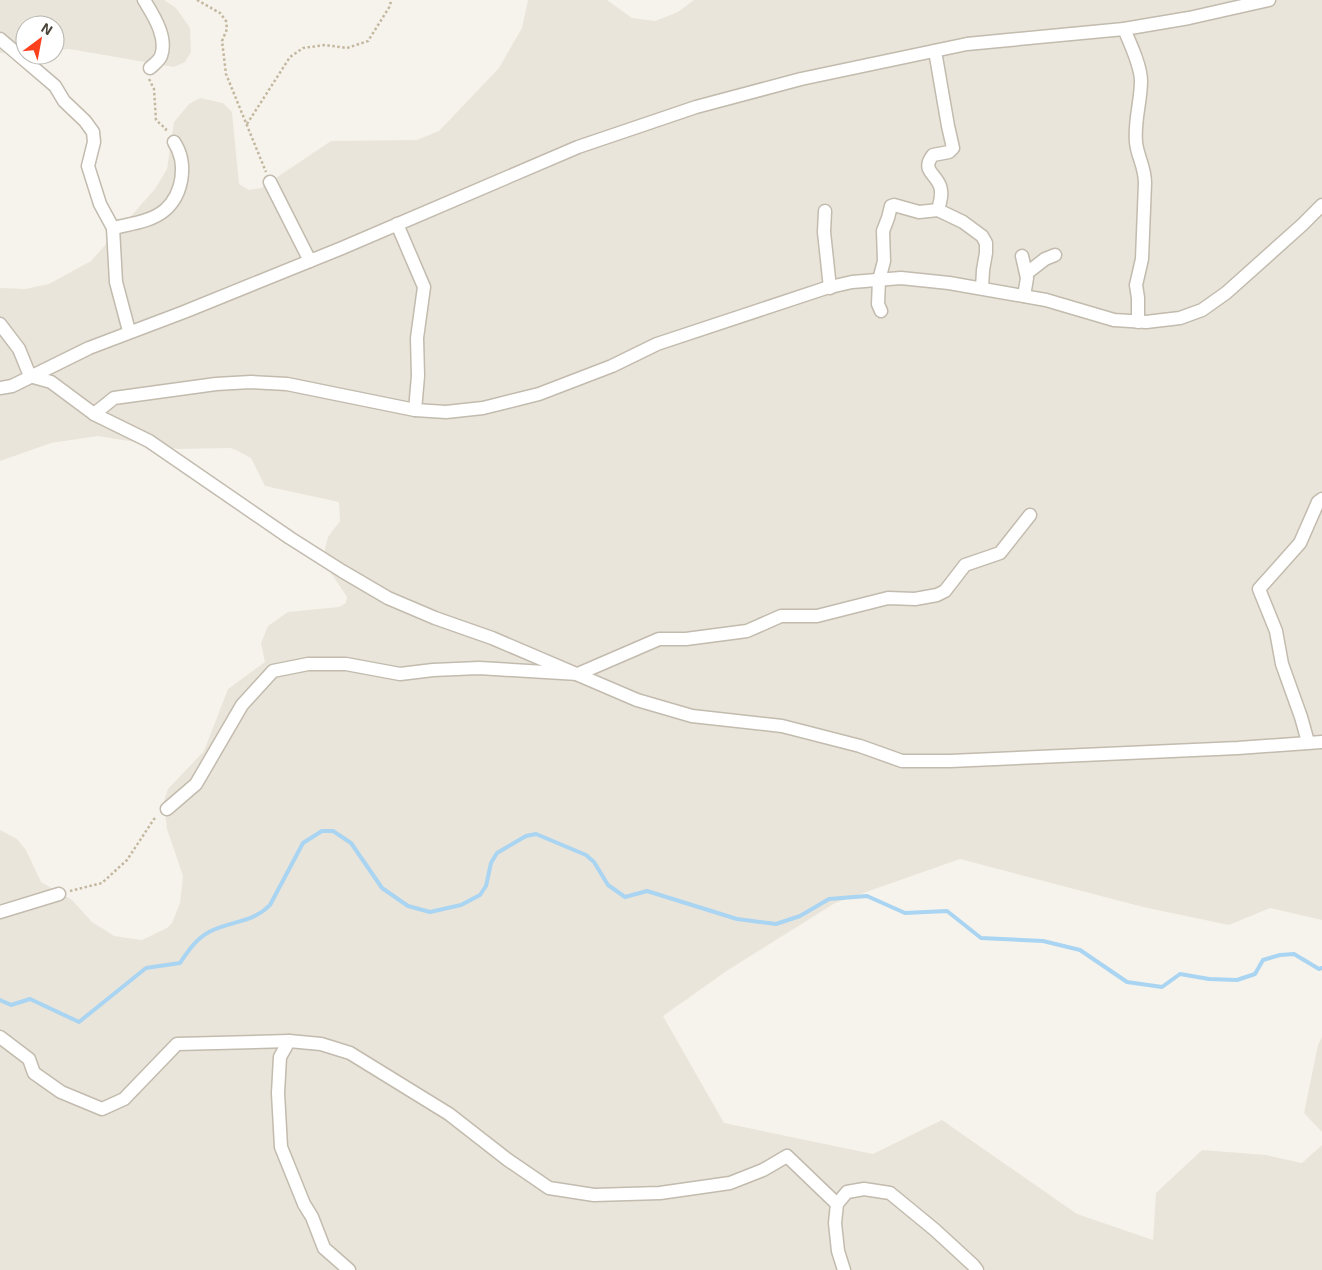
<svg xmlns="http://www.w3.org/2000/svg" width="1322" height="1270" viewBox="0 0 1322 1270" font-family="'Exo 2',sans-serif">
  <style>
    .residential { fill: #eae5da }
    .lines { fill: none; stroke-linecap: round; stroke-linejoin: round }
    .stream { stroke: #a9d4f2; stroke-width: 4 }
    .minor-casing { stroke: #c2bbae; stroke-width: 15 }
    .path { stroke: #c4b79f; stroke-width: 2.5; stroke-dasharray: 2.5 2.5; stroke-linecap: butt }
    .minor { stroke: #fff; stroke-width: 12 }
  </style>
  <rect width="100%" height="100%" fill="#f6f3ec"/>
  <g class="residential">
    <polygon points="0,0 164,0 176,8 190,28 191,52 185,62 174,67 69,49 55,50 55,25 25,25 25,52 0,53"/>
    <polygon points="528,0 607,0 632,18 655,21 678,12 694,0 1322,0 1322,920 1270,908 1229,925 1143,907 960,859 835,903 728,970 663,1016 724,1123 873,1154 942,1120 1077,1214 1153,1240 1156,1193 1202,1150 1266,1155 1302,1163 1322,1145 1322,1270 0,1270 0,830 17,839 26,850 41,882 72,900 92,922 114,936 142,940 167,928 172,923 180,903 183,876 167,829 164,801 168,789 204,751 228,689 265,662 261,643 268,626 288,612 339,607 346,603 347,597 329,570 324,553 328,537 340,521 339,502 265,486 251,458 236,450 230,448 178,449 98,436 51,443 0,461 0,288 25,289 49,284 91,261 155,189 167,169 174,122 189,104 200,98 223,103 232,112 239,184 249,190 261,188 331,141 417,140 439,131 499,68 522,28"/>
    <polygon points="1322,1037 1322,1132 1304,1113 1318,1045"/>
  </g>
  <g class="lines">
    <path class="stream" d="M0 1000 11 1005 30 999 79 1022 146 968 180 963C188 951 196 939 209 932 229 921 253 923 270 905L303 843 322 831H333L351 843 382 888 408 906 430 912 461 905 480 895 486 886 491 863 497 853 526 836 536 834 586 855 594 862 608 885 625 897 647 891 737 919 776 924 800 916 829 899 867 896 905 913 947 911 981 938 1043 941 1080 950 1127 982 1162 987 1180 974 1209 979 1237 980 1255 974 1263 960 1280 955 1294 954 1319 969 1322 968"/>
    <defs>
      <g id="minor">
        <path d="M144 0C153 15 168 37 161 56 159 61 154 64 150 68"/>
        <path d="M1124 29C1130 43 1141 66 1141 81 1141 101 1134 121 1136 142 1137 156 1145 166 1145 183L1142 259 1136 285 1138 298V322"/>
        <polyline points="0,39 55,86 64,101 85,121 93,132 94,142 88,166 100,204 113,228 116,282 129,331"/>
        <path d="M935 51 948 126 953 148 949 152 933 155C921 170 935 173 940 186 943 194 940 202 938 210L963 222 982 236 986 243V253L983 270 982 288"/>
        <polyline points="270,182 310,261"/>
        <polyline points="825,211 824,232 830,288"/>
        <polyline points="397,224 424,287 417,338 418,376 415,410"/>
        <path d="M113 228C129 224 151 222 165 210 183 194 188 163 174 142"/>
        <polyline points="1022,256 1027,278 1024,296"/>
        <polyline points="1027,273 1045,259 1055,255"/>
        <polyline points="881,311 878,304 879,280 884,261 883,231 888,218 891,206 894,205 919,212 938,210"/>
        <polyline points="0,324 19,349 30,376 51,382 94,414 149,441 290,538 342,571 388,598 435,618 492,638 637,700 692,716 782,726 860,746 902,761 950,761 1238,748 1322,742"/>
        <polyline points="0,388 12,386 89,348 184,312 342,248 578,147 696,107 801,79 967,44 1124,29 1189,18 1269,0"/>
        <polyline points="94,414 114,398 216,384 251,382 287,384 415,410 446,412 483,408 539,394 612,366 657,344 826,288 852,282 901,278 949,283 1046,300 1114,320 1146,322 1180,318 1202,310 1226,293 1302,225 1322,205"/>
        <polyline points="1308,742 1301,717 1282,664 1276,631 1259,589 1300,543 1318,502 1322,499"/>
        <polyline points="167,809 196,784 242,705 273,671 308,664 346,664 400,674 433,670 479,668 578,674 659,639 686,639 747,631 781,616 817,616 888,598 915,599 937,595 945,591 965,565 1000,553 1030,515"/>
        <polyline points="0,912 59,894"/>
        <polyline points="0,1037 29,1059 34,1073 61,1092 102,1109 124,1099 177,1044 289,1041 321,1044 350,1053 449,1114 508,1160 549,1188 594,1195 660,1193 730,1183 763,1170 787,1156 837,1204"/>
        <polyline points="289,1041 280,1057 278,1093 281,1147 304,1204 312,1217 324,1248 349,1270"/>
        <polyline points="844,1270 838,1251 835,1223 837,1204 847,1192 864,1189 890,1193 935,1230 973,1265 977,1270"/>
      </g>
    </defs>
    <use href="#minor" class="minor-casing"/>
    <g class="path">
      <polyline points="197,0 220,13 226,21 227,29 222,41 226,74 266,172"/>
      <polyline points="149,79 154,89 156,120 166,129 165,133"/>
      <polyline points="247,124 290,57 303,48 325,45 347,48 368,41 390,6 391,0"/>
      <polyline points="70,891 102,883 127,860 154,819 157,817"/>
    </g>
    <use href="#minor" class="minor"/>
  </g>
  <g transform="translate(40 40) rotate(32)"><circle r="24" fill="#ffffff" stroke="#b7b4b0"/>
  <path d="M0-4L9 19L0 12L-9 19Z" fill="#fc3f1d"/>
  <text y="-8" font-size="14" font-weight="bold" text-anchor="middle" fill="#4b4439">N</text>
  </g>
</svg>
